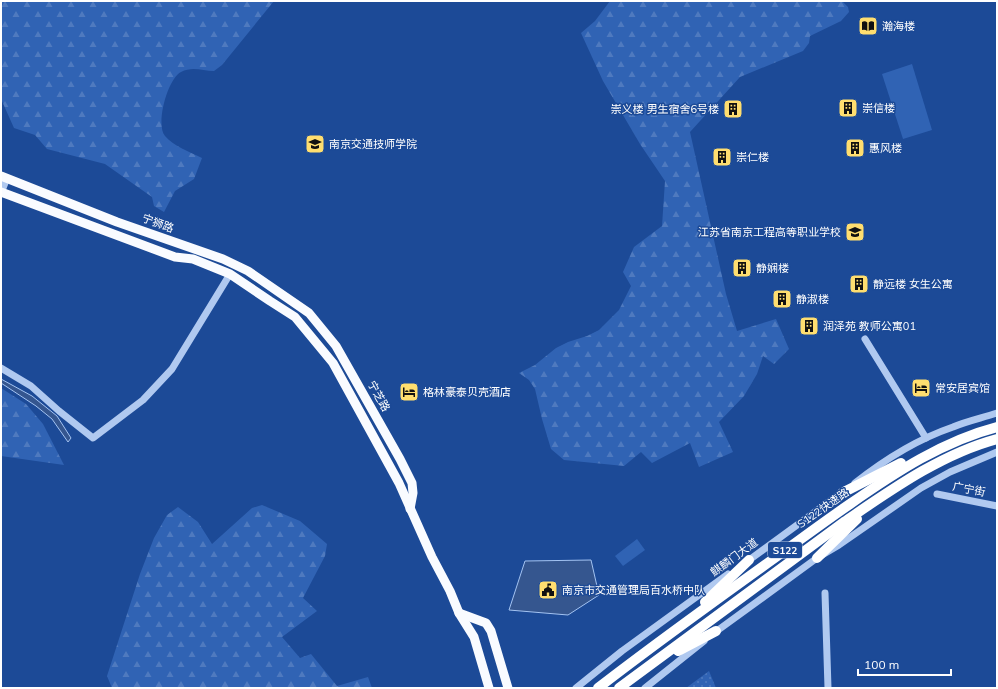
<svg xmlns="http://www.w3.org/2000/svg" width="998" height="689" viewBox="0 0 998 689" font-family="Mulish,'Noto Sans SC',sans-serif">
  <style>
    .grass { fill: url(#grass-dots) }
    .forest { fill: url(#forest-firs) }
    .garden { fill: #3063b4 }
    .water { fill: #35568f; stroke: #a3c3f2 }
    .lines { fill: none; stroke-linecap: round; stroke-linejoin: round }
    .minor { stroke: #b0c9f0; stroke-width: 7 }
    .major { stroke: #f9fbff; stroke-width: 9 }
    .highway { stroke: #fff; stroke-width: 10 }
    .labels { text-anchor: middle; stroke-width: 3; stroke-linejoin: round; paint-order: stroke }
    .shield { fill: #1c4a97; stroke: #bbc9e0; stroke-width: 1 }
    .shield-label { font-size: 10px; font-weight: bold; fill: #fff }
    .poi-label { font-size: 11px; fill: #fff; stroke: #1c4a97; text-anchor: start }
    .street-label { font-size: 11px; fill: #fff; stroke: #1c4a97 }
  </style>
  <defs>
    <pattern id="grass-dots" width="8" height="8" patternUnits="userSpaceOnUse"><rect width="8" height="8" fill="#3063b4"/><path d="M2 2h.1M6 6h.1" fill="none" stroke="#4f7abf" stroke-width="1.8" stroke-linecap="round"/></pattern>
    <pattern id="forest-firs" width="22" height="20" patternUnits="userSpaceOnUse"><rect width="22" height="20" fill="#3063b4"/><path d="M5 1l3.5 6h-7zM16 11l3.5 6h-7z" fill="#4f7abf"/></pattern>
  </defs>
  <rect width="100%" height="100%" fill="#1c4a97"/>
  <polygon class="grass" points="709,671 716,688 686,688"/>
  <g class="forest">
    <path d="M1 1H274L222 65 214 71C203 71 192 66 181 72 168 78 155 124 165 136 173 146 190 152 202 158L194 179 175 191 164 212 154 206 152 197 105 164 47 149 35 135 14 128 1 99Z"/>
    <polygon points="610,1 842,1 848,7 849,12 841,21 810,36 809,43 803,51 740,77 690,132 726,294 737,331 776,319 789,349 774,364 763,356 757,374 744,396 719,422 733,452 699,467 690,443 652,463 641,452 624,466 564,460 551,449 542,419 535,389 529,380 519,373 535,365 556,348 568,342 587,336 599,330 619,310 631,286 623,272 634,247 662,226 665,181 640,144 603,81 581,33 595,21"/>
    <polygon points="1,388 26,404 43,424 64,465 1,456"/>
    <polygon points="262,505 300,521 327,544 325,556 303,598 317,611 282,637 300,658 311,654 337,686 368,677 372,688 112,688 107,676 140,574 154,538 167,515 178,507 198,522 212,544 252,508"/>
  </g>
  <g class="garden">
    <polygon points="912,64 932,130 903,139 882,74"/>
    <polygon points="637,539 645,550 623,566 615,556"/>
  </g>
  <g class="water">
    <polygon points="1,379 32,396 57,416 71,438 68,442 52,419 36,406 1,383"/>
    <polygon points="591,560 599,595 568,615 509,610 525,561"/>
  </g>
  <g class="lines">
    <g class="minor">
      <polyline points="1,193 7,178"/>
      <polyline points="865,339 926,438"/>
      <polyline points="1,368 31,386 59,411 93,438 143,400 172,369 230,274"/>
      <path d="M855 483C884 460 918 439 953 427 967 421 982 418 997 413"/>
      <polyline points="937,494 997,506"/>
      <polyline points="745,563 845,490"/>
      <polyline points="825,593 828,688"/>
      <polyline points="714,633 817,558 839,545 921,488 950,472 997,452"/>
      <polyline points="576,688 622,651 728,574"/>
      <polyline points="645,688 704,641"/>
    </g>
    <g class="major">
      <polyline points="1,176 117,222 223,259 248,271 309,313 336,346 400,459 412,483 413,493 410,509"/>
      <polyline points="1,192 175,257 193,259 230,274 270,301 295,317 333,363 399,483 432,557 450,591 459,613 474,637 489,688"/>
      <polyline points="459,613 486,623 491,631 508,688"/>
    </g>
    <g class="highway">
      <polyline points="842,493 901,463"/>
      <polyline points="817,558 857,519"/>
      <polyline points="705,602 749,560"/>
      <polyline points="678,651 716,631"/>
      <path d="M598 688C656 643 716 600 776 557 801 539 825 521 850 504 896 472 943 441 997 427"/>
      <path d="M619 688 844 522C891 490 941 454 997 439"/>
    </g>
  </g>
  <defs>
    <symbol id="library-square" viewBox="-11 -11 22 22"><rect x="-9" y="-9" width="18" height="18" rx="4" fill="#ffde6f" stroke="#1c4a97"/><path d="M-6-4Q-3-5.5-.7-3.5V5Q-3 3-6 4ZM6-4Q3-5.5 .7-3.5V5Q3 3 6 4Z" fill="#111"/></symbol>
    <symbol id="building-square" viewBox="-11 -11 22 22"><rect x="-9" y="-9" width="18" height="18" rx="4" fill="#ffde6f" stroke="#1c4a97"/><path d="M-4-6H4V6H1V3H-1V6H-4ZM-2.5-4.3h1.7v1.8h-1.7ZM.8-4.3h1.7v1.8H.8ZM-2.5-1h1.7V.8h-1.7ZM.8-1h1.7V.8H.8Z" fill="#111"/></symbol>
    <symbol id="university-square" viewBox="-11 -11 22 22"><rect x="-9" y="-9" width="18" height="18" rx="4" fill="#ffde6f" stroke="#1c4a97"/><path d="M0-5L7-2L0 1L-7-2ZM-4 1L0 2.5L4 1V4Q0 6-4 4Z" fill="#111"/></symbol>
    <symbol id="school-square" viewBox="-11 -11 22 22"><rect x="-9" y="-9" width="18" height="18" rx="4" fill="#ffde6f" stroke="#1c4a97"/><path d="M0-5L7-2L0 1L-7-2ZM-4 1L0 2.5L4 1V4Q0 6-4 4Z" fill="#111"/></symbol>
    <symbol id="hotel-square" viewBox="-11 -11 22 22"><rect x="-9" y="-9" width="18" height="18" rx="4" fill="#ffde6f" stroke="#1c4a97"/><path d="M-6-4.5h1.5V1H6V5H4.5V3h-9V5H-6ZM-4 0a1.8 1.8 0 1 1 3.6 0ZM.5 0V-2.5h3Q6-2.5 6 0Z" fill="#111"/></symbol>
    <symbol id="civic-square" viewBox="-11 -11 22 22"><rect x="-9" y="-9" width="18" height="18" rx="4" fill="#ffde6f" stroke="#1c4a97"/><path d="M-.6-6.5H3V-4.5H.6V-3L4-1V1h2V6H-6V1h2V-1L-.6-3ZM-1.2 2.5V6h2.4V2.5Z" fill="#111"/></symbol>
  </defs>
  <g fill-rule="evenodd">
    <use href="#library-square" x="857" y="15" width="22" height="22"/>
    <use href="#building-square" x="837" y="97" width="22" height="22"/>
    <use href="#building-square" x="722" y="98" width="22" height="22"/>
    <use href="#university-square" x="304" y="133" width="22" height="22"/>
    <use href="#building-square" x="844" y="137" width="22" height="22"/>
    <use href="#building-square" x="711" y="146" width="22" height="22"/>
    <use href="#school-square" x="844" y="221" width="22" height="22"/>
    <use href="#building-square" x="731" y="257" width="22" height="22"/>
    <use href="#building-square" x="848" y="273" width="22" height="22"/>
    <use href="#building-square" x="771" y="288" width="22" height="22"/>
    <use href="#building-square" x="798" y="315" width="22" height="22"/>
    <use href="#hotel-square" x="910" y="377" width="22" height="22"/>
    <use href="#hotel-square" x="398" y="381" width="22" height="22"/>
    <use href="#civic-square" x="537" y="579" width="22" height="22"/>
  </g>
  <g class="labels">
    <rect class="shield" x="768" y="542" width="34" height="16" rx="3"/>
    <g class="shield-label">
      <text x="785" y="554">S122</text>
    </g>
    <g class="poi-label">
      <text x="882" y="30">瀚海楼</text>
      <text x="862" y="112">崇信楼</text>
      <text x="719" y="113" text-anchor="end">崇义楼 男生宿舍6号楼</text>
      <text x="329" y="148">南京交通技师学院</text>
      <text x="869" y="152">惠风楼</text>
      <text x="736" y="161">崇仁楼</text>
      <text x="841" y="236" text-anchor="end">江苏省南京工程高等职业学校</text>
      <text x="756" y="272">静娴楼</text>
      <text x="873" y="288">静远楼 女生公寓</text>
      <text x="796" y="303">静淑楼</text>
      <text x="823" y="330">润泽苑 教师公寓01</text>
      <text x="935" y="392">常安居宾馆</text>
      <text x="423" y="396">格林豪泰贝壳酒店</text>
      <text x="562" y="594">南京市交通管理局百水桥中队</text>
    </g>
    <g class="street-label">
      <text transform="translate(158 223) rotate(20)" y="4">宁狮路</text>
      <text transform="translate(379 396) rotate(61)" y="4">宁芝路</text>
      <text transform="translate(969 489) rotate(11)" y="4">广宁街</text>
      <text transform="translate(823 508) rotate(-35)" y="4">S122快速路</text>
      <text transform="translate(734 557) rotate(-36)" y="4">麒麟门大道</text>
    </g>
  </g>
  <rect width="998" height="689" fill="none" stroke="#ffffff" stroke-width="4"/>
  <path d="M858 669v6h93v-6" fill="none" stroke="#ffffff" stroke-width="2"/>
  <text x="864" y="669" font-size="12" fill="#ffffff" stroke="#1c4a97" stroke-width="3" paint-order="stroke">100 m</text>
</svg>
